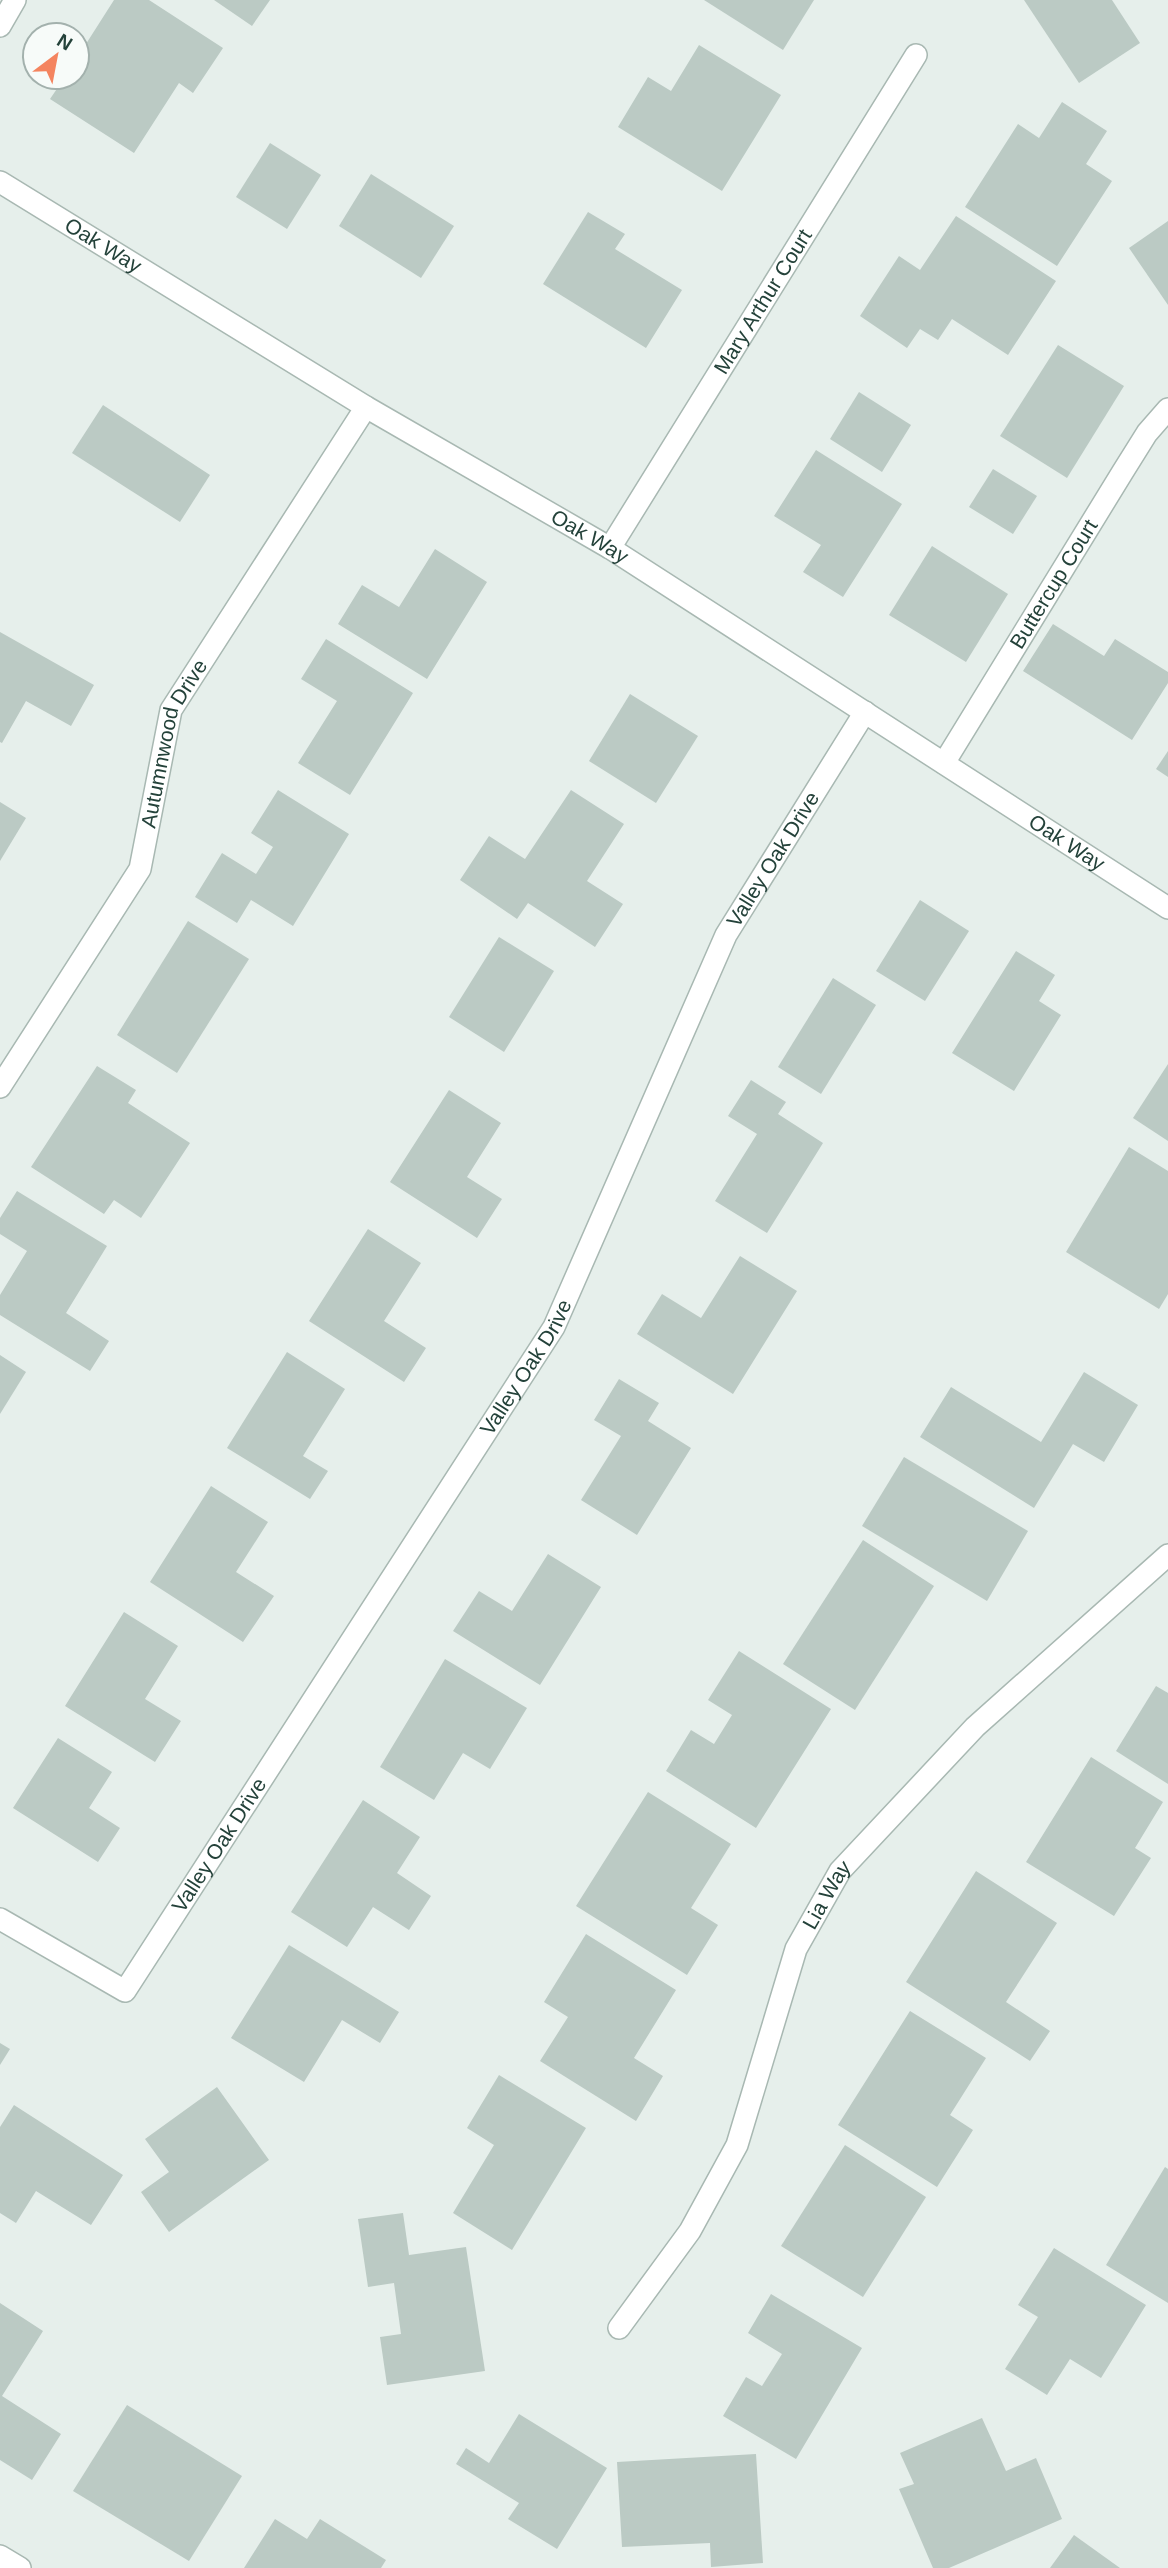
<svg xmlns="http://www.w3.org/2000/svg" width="1168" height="2568" viewBox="0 0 1168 2568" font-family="Arial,sans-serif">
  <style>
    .building { fill: #bbcac4 }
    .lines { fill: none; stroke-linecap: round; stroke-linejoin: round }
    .minor-casing { stroke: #a8b8b2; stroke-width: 24 }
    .minor { stroke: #fff; stroke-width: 21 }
    .labels { text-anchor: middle; stroke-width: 5; stroke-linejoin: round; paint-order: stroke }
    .street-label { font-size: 21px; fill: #24423a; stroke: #f7fbf9 }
  </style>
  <rect width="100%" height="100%" fill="#e6efeb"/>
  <g class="building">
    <polygon points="114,0 149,0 223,48 193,93 179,83 134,153 50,99 65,77 77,77 77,58"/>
    <polygon points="214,0 270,0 252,26"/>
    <polygon points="704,0 814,0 783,50"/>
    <polygon points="1024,0 1112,0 1140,43 1079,83"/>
    <polygon points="699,45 781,95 722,191 618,127 648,77 671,91"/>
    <polygon points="1062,102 1107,131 1086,164 1112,181 1057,266 965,207 1018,124 1039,138"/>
    <polygon points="270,143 321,175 287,229 236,197"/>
    <polygon points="371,174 454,226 421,278 339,226"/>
    <polygon points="588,212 625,234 615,249 682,290 646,348 543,284"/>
    <polygon points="956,216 1056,281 1008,355 952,319 938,340 920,329 907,348 860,316 899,256 920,270"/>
    <polygon points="1168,221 1168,305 1129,248"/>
    <polygon points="1058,345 1124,386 1067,478 1000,436"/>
    <polygon points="859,392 911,425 882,472 830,439"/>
    <polygon points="103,405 210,475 180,522 72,453"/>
    <polygon points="816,450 902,504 843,597 803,572 821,545 774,516"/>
    <polygon points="993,469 1037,496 1013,534 969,507"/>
    <polygon points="932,546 1008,594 966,662 889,615"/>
    <polygon points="435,549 487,582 427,679 338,624 362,585 399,607"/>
    <polygon points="1053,624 1104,656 1115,639 1168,672 1168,683 1132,740 1023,671"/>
    <polygon points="0,632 94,685 71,726 26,701 2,743 0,742"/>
    <polygon points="326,639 413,693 350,795 298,763 337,701 301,679"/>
    <polygon points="630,694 698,736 656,803 589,761"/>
    <polygon points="1168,751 1168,777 1156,769"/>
    <polygon points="278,790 349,834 293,926 251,900 237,923 195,897 222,853 256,874 273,847 251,833"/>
    <polygon points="571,790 624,824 587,881 623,904 595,947 528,903 517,919 460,880 489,836 525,859"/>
    <polygon points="0,802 26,818 0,861"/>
    <polygon points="920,900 969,931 925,1001 876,971"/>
    <polygon points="188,921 249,959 177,1073 117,1035"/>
    <polygon points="499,937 554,971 504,1052 449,1017"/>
    <polygon points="1016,951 1055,975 1039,1001 1061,1015 1014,1091 952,1053"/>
    <polygon points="833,978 876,1005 821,1094 778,1067"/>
    <polygon points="1168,1064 1168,1141 1133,1118"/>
    <polygon points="97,1066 136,1090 128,1103 190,1143 141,1218 114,1200 104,1214 31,1167"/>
    <polygon points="751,1080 786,1102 778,1114 823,1143 767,1233 715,1201 757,1134 728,1116"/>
    <polygon points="449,1090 501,1123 467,1177 502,1199 477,1238 390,1182"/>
    <polygon points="1129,1147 1168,1171 1168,1294 1159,1309 1066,1252"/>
    <polygon points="17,1191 107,1246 66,1313 109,1341 90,1371 0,1315 0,1295 27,1251 0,1234 0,1218"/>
    <polygon points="368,1229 421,1263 384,1321 426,1348 404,1382 309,1321"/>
    <polygon points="740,1256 797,1291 733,1394 637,1334 662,1294 701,1318"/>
    <polygon points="287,1352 345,1389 303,1456 328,1471 310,1499 227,1448"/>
    <polygon points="0,1355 26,1372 0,1414"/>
    <polygon points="1084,1372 1138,1405 1104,1462 1073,1444 1034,1508 920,1437 951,1387 1041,1442"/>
    <polygon points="619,1379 659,1403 648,1421 691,1448 637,1535 581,1500 621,1436 594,1420"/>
    <polygon points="904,1457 1028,1531 987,1601 862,1526"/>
    <polygon points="211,1486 268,1522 236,1572 274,1596 243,1642 150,1582"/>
    <polygon points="863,1540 934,1586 855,1710 783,1664"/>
    <polygon points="548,1554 601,1587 540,1685 453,1631 479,1591 512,1611"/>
    <polygon points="124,1612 178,1646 145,1699 181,1721 155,1762 65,1706"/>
    <polygon points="739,1651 831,1709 756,1828 666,1771 691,1730 714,1744 732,1715 708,1700"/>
    <polygon points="445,1659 527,1708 490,1769 463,1753 434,1800 380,1767"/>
    <polygon points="1156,1686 1168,1693 1168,1784 1116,1751"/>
    <polygon points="58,1738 112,1772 89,1808 120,1828 98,1862 13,1808"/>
    <polygon points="1091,1757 1163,1802 1135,1848 1151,1858 1114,1916 1026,1862"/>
    <polygon points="648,1792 731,1844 691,1908 718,1925 687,1975 576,1906"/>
    <polygon points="363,1800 420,1837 397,1873 431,1896 409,1930 373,1907 347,1947 291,1912"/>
    <polygon points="976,1871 1057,1923 1006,2002 1050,2031 1030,2061 906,1982"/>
    <polygon points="586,1934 676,1990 634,2058 663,2076 636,2121 540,2061 568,2017 544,2002"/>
    <polygon points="289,1945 399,2012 380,2043 342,2020 304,2082 231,2038"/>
    <polygon points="910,2011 986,2058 950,2115 973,2130 937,2187 838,2125"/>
    <polygon points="0,2043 10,2049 0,2065"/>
    <polygon points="499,2075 586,2128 512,2250 453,2213 494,2145 467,2128"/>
    <polygon points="217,2087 269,2160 169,2232 141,2192 169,2172 145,2139"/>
    <polygon points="14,2105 123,2175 91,2225 36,2191 16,2223 0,2213 0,2127"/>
    <polygon points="845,2145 926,2197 863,2297 781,2246"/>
    <polygon points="1165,2167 1168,2169 1168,2303 1106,2265"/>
    <polygon points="403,2213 409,2255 466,2247 485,2371 387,2385 380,2337 401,2334 394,2283 368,2287 358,2219"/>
    <polygon points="1054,2248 1146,2305 1101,2378 1070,2359 1047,2395 1005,2369 1038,2317 1018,2305"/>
    <polygon points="771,2294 862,2348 796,2459 723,2416 746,2377 762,2386 782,2354 748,2333"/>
    <polygon points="0,2303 43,2331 2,2396 61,2434 32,2480 0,2460"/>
    <polygon points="127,2405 242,2476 189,2561 73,2491"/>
    <polygon points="519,2414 607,2468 557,2549 508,2519 519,2503 456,2464 466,2448 489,2463"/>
    <polygon points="982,2418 1006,2471 1036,2458 1062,2519 949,2568 933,2568 899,2489 914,2484 900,2453"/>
    <polygon points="756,2454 763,2563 711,2567 710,2543 622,2547 617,2462"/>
    <polygon points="275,2519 307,2539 320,2519 386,2560 381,2568 244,2568"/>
    <polygon points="1074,2535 1120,2568 1050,2568"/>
  </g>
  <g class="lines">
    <defs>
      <g id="minor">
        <polyline points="0,26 15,0"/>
        <path id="s1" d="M0 182 366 407 610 548 1168 908"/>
        <path id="s2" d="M610 548 916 55"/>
        <path id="s3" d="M944 763 1122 473 1147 433 1168 409"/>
        <path id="s4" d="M0 1087 140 869 171 710 366 407"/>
        <path id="s5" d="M0 1919 125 1991 554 1327 726 935 865 712"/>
        <path id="s6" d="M619 2328 690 2231 737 2145 796 1949 840 1871 975 1727 1168 1555"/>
        <polyline points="0,2556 20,2568"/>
      </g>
    </defs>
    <use href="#minor" class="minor-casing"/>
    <use href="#minor" class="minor"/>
  </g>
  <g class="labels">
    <g class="street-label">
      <text dy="7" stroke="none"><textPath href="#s1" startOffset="121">Oak Way</textPath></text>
      <text dy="7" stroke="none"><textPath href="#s2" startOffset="290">Mary Arthur Court</textPath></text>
      <text dy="7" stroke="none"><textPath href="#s1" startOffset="688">Oak Way</textPath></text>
      <text dy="7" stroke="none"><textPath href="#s3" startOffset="210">Buttercup Court</textPath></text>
      <text dy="7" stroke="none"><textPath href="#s4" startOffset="390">Autumnwood Drive</textPath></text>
      <text dy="7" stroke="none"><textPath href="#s1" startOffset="1255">Oak Way</textPath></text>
      <text dy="7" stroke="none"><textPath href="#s5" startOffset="1452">Valley Oak Drive</textPath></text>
      <text dy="7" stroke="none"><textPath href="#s5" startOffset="886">Valley Oak Drive</textPath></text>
      <text dy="7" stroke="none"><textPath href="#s5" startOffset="318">Valley Oak Drive</textPath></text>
      <text dy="7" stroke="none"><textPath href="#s6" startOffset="485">Lia Way</textPath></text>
    </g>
  </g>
  <g transform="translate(56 56) rotate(32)"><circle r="33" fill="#f7fbf9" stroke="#a3b1ad" stroke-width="2"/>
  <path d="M0-5L12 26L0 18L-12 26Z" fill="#f4845f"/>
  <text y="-10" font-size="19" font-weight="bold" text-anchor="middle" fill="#24423a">N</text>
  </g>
</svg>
